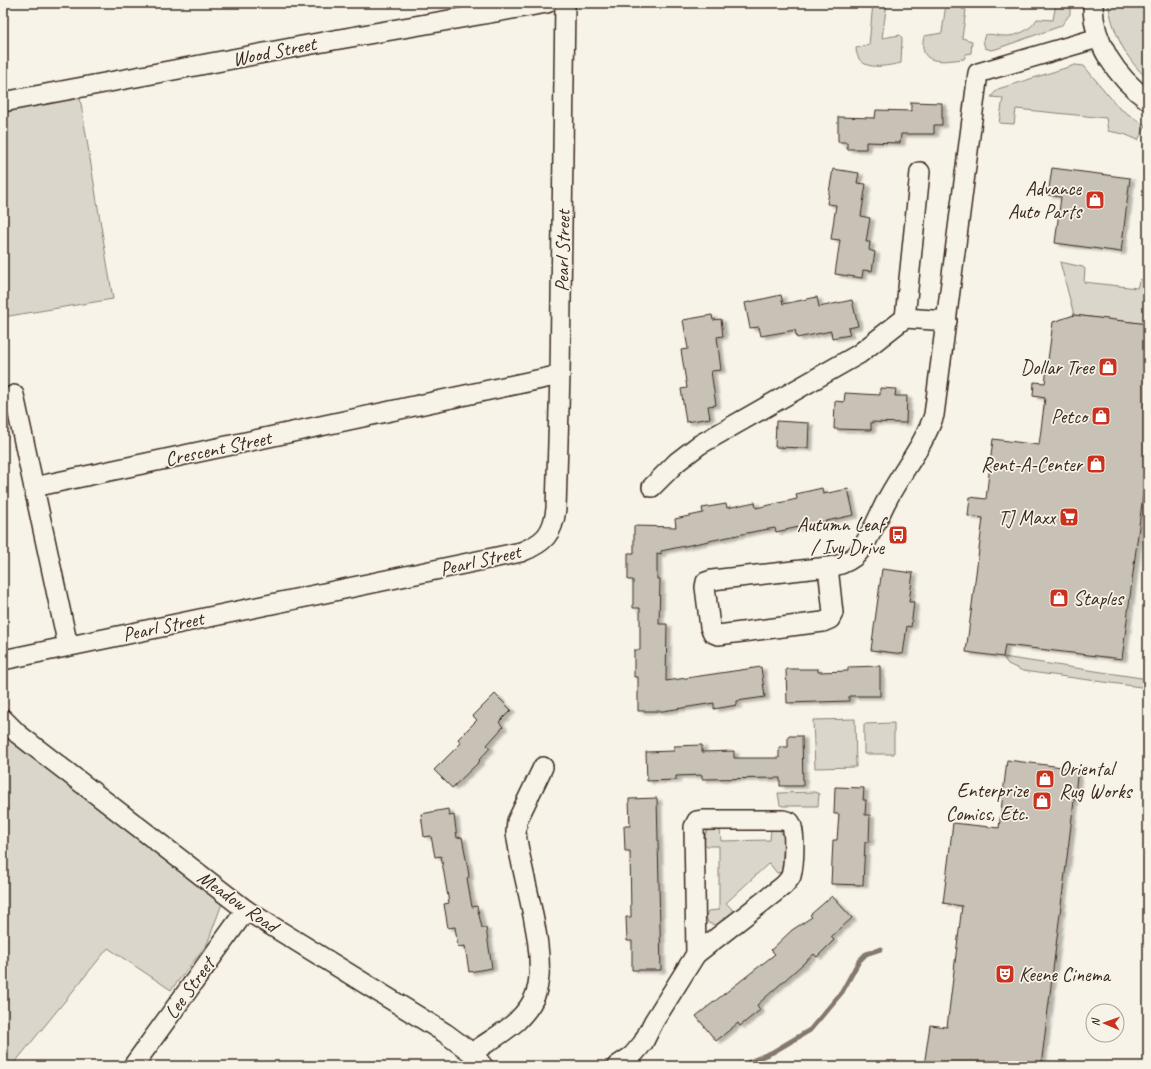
<svg xmlns="http://www.w3.org/2000/svg" width="1151" height="1069" viewBox="0 0 1151 1069" font-family="Caveat,sans-serif">
  <style>
    .green { fill: #dbd6cb; stroke: #8b8074 }
    .lines { fill: none; stroke-linecap: round; stroke-linejoin: round }
    .stream { stroke: #84786c; stroke-width: 5 }
    .building { fill: #c8c1b6; stroke: #3b2a1e; filter: url(#shadow) }
    .minor-casing { stroke: #3b2a1e; stroke-width: 22 }
    .minor { stroke: #f7f3e8; stroke-width: 19 }
    .labels { text-anchor: middle; stroke-width: 3.5; stroke-linejoin: round; paint-order: stroke }
    .street-label { font-size: 20px; fill: #3b2a1e; stroke: #f7f3e8 }
    .poi-label { font-size: 20px; fill: #3b2a1e; stroke: #f7f3e8; text-anchor: end }
  </style>
  <defs>
    <filter id="shadow"><feDropShadow dx="4.5" dy="2.5" stdDeviation="1" flood-color="#0004"/></filter>
  </defs>
  <rect width="100%" height="100%" fill="#f7f3e8"/>
  <filter id="ink" filterUnits="userSpaceOnUse"><feTurbulence type="fractalNoise" baseFrequency=".025" numOctaves="2"/><feDisplacementMap in="SourceGraphic" scale="8" xChannelSelector="R" yChannelSelector="G"/><feConvolveMatrix kernelMatrix="1 2 1 2 8 2 1 2 1" color-interpolation-filters="sRGB"/></filter>
  <g filter="url(#ink)">
    <g class="green">
      <path d="M873 3H887L882 38 900 35 902 38 901 63C883 67 857 72 856 48L869 45Z"/>
      <path d="M946 3H963L962 9 966 10 962 38 972 41 971 53 966 54 964 59C943 61 917 67 924 36L942 33Z"/>
      <path d="M1056 3H1070V14L1061 26 996 49 991 50 985 48 983 40 985 35C991 33 998 36 1004 36 1016 37 1031 30 1037 19L1053 20Z"/>
      <path d="M1108 3H1148V79C1125 59 1113 32 1108 3Z"/>
      <polygon points="1075,65 1084,66 1119,108 1146,126 1138,140 1124,134 1108,131 1106,118 1016,109 1014,124 999,123 1003,98 991,97 998,89"/>
      <polygon points="80,98 113,299 3,317 3,110"/>
      <polygon points="1060,262 1083,267 1085,269 1084,282 1137,288 1140,279 1148,284 1148,324 1074,315"/>
      <polygon points="1003,657 1148,679 1148,688 1023,671 1008,664"/>
      <polygon points="855,719 856,767 815,768 813,720"/>
      <polygon points="894,723 894,754 864,754 864,724"/>
      <polygon points="3,730 223,901 207,944 171,990 108,948 12,1066 3,1066"/>
      <polygon points="815,792 819,794 818,806 783,806 780,805 778,793"/>
      <polygon points="715,827 720,829 721,841 770,840 771,829 777,827 784,836 782,872 777,873 769,863 726,903 735,912 719,926 708,923 706,916 708,911 719,910 719,846 707,846 704,843 706,832"/>
    </g>
    <g class="lines">
      <polyline class="stream" points="740,1066 773,1052 810,1030 842,992 859,961 866,954 881,949"/>
    </g>
    <g class="building">
      <polygon points="911,102 942,103 942,125 934,125 934,134 901,134 900,143 866,142 866,149 847,149 847,142 838,142 838,117 875,118 876,110 911,111"/>
      <polygon points="1052,168 1130,178 1121,252 1055,243 1061,197 1048,195"/>
      <polygon points="833,169 859,173 857,183 866,184 861,216 870,218 866,242 870,242 869,250 875,252 872,271 863,270 862,278 835,274 840,240 831,239 836,205 827,204"/>
      <polygon points="781,295 783,304 817,297 819,307 852,300 858,326 848,328 850,335 832,338 831,331 797,338 795,330 761,336 759,327 750,328 745,303"/>
      <polygon points="712,315 713,320 721,319 723,336 717,337 721,370 711,371 716,405 708,406 710,418 686,422 681,389 687,388 681,350 688,349 683,320"/>
      <polygon points="1074,315 1148,324 1148,456 1122,659 1005,645 1003,657 966,652 983,518 968,516 970,497 986,499 993,439 1039,445 1045,398 1033,396 1034,382 1045,383 1053,322"/>
      <polygon points="880,388 896,389 895,396 907,396 906,423 871,422 871,430 834,429 835,401 844,402 845,393 880,395"/>
      <polygon points="776,421 809,423 808,448 775,447"/>
      <polygon points="822,488 823,494 848,489 854,515 776,532 775,528 757,531 661,551 661,554 657,553 657,579 660,579 659,624 667,624 666,681 761,667 765,697 737,701 737,705 714,709 714,703 663,711 638,711 638,677 634,677 634,650 640,650 640,608 633,608 633,580 628,580 628,553 634,553 634,526 676,527 675,519 703,513 702,508 726,504 727,508 755,502 756,508 797,499 796,494"/>
      <polygon points="882,569 913,573 909,602 914,602 911,627 907,626 903,654 871,650"/>
      <polygon points="880,666 880,696 849,696 849,701 787,703 786,669 818,669 818,672 848,671 848,667"/>
      <polygon points="495,694 511,710 499,722 503,727 487,745 490,748 479,760 480,761 452,788 434,770 461,743 458,739 477,720 473,716"/>
      <polygon points="788,736 802,736 803,786 780,786 780,778 702,779 702,775 676,776 676,780 647,781 646,752 674,751 674,746 702,745 702,752 734,751 734,758 779,758 779,747 788,747"/>
      <polygon points="1007,760 1078,769 1041,1066 924,1066 930,1025 947,1027 962,906 943,903 953,823 999,828"/>
      <polygon points="835,787 864,788 863,800 866,800 865,815 870,815 869,842 865,842 863,885 831,884 833,840 837,840 839,814 834,814"/>
      <polygon points="657,798 661,970 632,970 632,941 627,941 626,917 631,917 630,851 625,851 624,826 630,826 629,799"/>
      <polygon points="448,809 449,816 454,815 457,838 462,837 468,869 469,877 467,878 472,907 477,906 482,928 486,928 492,968 469,972 465,946 458,947 455,927 448,928 444,904 449,903 441,856 435,857 431,836 424,837 421,814"/>
      <polygon points="832,896 852,918 831,937 834,940 817,957 814,954 757,1005 760,1010 740,1026 738,1023 716,1041 696,1016 775,954 771,950 792,930 812,917 810,915"/>
    </g>
    <g class="lines">
      <defs>
        <g id="minor">
          <path d="M1093 3C1092 42 1117 78 1148 100"/>
          <polyline points="3,102 334,40 547,3"/>
          <polyline points="905,318 947,321"/>
          <polyline points="14,395 68,646"/>
          <polyline points="34,487 560,375"/>
          <polyline points="652,487 677,462 699,445 859,354 905,318 920,172"/>
          <path d="M828 567 833 613 830 619 823 622 718 635 713 633 710 627 705 587 706 582 712 580 828 567C838 566 846 563 854 557 868 545 879 514 888 498 903 470 924 445 934 415L978 73 1098 38"/>
          <path d="M3 660 521 552C544 543 553 534 556 509L560 375 565 3"/>
          <polyline points="3,719 18,734 246,910 445,1033 472,1053 483,1066"/>
          <path d="M704 820H783L790 822C796 831 794 865 791 876 789 880 786 883 783 886L696 954 694 827 697 821Z"/>
          <path d="M472 1053C487 1042 504 1033 517 1021 524 1014 533 1003 536 993 549 951 521 877 516 832L517 821 543 767"/>
          <polyline points="133,1066 246,910"/>
          <polyline points="617,1066 632,1056 643,1043 654,1021 696,954"/>
        </g>
      </defs>
      <use href="#minor" class="minor-casing"/>
      <use href="#minor" class="minor"/>
    </g>
  </g>
  <defs>
    <symbol id="shop-square" viewBox="-11 -11 22 22"><rect x="-9" y="-9" width="18" height="18" rx="4" fill="#c8321e" stroke="#f7f3e8"/><path d="M-5-2.5h2.3a2.7 3.5 0 0 1 5.4 0H5L5.5 6h-11ZM-1.5-2.5h3a1.5 2.3 0 0 0-3 0Z" fill="#fff"/></symbol>
    <symbol id="supermarket-square" viewBox="-11 -11 22 22"><rect x="-9" y="-9" width="18" height="18" rx="4" fill="#c8321e" stroke="#f7f3e8"/><path d="M-6-5.5h2.5l.6 2H6L4.5 2H-2.5L-4.4-4H-6ZM-1.5 3.2a1.3 1.3 0 1 0 .1 0ZM3 3.2a1.3 1.3 0 1 0 .1 0Z" fill="#fff"/></symbol>
    <symbol id="bus-square" viewBox="-11 -11 22 22"><rect x="-9" y="-9" width="18" height="18" rx="4" fill="#c8321e" stroke="#f7f3e8"/><path d="M-5-6H5V4H4V6H2V4H-2V6H-4V4H-5ZM-3.5-4V0h7V-4ZM-3.5 1.2v1.5H-2V1.2ZM2 1.2v1.5H3.5V1.2Z" fill="#fff"/></symbol>
    <symbol id="theatre-square" viewBox="-11 -11 22 22"><rect x="-9" y="-9" width="18" height="18" rx="4" fill="#c8321e" stroke="#f7f3e8"/><path d="M-5-5.5Q0-4 5-5.5V0Q5 5 0 6Q-5 5-5 0ZM-3.3-2.5H-1v1.5H-3.3ZM1-2.5H3.3v1.5H1ZM-2.8 1Q0 5.5 2.8 1Z" fill="#fff"/></symbol>
  </defs>
  <g fill-rule="evenodd">
    <use href="#shop-square" x="1084" y="189" width="22" height="22"/>
    <use href="#shop-square" x="1097" y="356" width="22" height="22"/>
    <use href="#shop-square" x="1090" y="405" width="22" height="22"/>
    <use href="#shop-square" x="1085" y="453" width="22" height="22"/>
    <use href="#supermarket-square" x="1058" y="506" width="22" height="22"/>
    <use href="#bus-square" x="887" y="524" width="22" height="22"/>
    <use href="#shop-square" x="1048" y="587" width="22" height="22"/>
    <use href="#shop-square" x="1034" y="768" width="22" height="22"/>
    <use href="#shop-square" x="1031" y="790" width="22" height="22"/>
    <use href="#theatre-square" x="994" y="963" width="22" height="22"/>
  </g>
  <g class="labels">
    <g class="street-label">
      <text transform="translate(274 51) rotate(-11)" y="7">Wood Street</text>
      <text transform="translate(562 251) rotate(-89)" y="7">Pearl Street</text>
      <text transform="translate(218 448) rotate(-12)" y="7">Crescent Street</text>
      <text transform="translate(480 560) rotate(-13)" y="7">Pearl Street</text>
      <text transform="translate(163 626) rotate(-12)" y="7">Pearl Street</text>
      <text transform="translate(238 901) rotate(35)" y="7">Meadow Road</text>
      <text transform="translate(189 988) rotate(-54)" y="7">Lee Street</text>
    </g>
    <g class="poi-label">
      <text x="1081" y="195">Advance<tspan x="1081" dy="23">Auto Parts</tspan></text>
      <text x="1094" y="374">Dollar Tree</text>
      <text x="1087" y="423">Petco</text>
      <text x="1082" y="471">Rent-A-Center</text>
      <text x="1055" y="524">TJ Maxx</text>
      <text x="884" y="531">Autumn Leaf<tspan x="884" dy="23">/ Ivy Drive</tspan></text>
      <text x="1073" y="605" text-anchor="start">Staples</text>
      <text x="1059" y="775" text-anchor="start">Oriental<tspan x="1059" dy="23">Rug Works</tspan></text>
      <text x="1028" y="797">Enterprize<tspan x="1028" dy="23">Comics, Etc.</tspan></text>
      <text x="1019" y="981" text-anchor="start">Keene Cinema</text>
    </g>
  </g>
  <rect width="1151" height="1069" fill="none" stroke="#f7f3e8" stroke-width="16"/>
  <rect x="8" y="8" width="1135" height="1053" fill="none" stroke="#3b2a1e" stroke-width="1.5" filter="url(#ink)"/>
  <g transform="translate(1105 1023) rotate(272)"><circle r="19" fill="#f7f3e8" stroke="#aca397"/>
  <path d="M0-3L7 15L0 10L-7 15Z" fill="#c8321e"/>
  <text y="-6" font-size="11" font-weight="bold" text-anchor="middle" fill="#3b2a1e">N</text>
  </g>
</svg>
